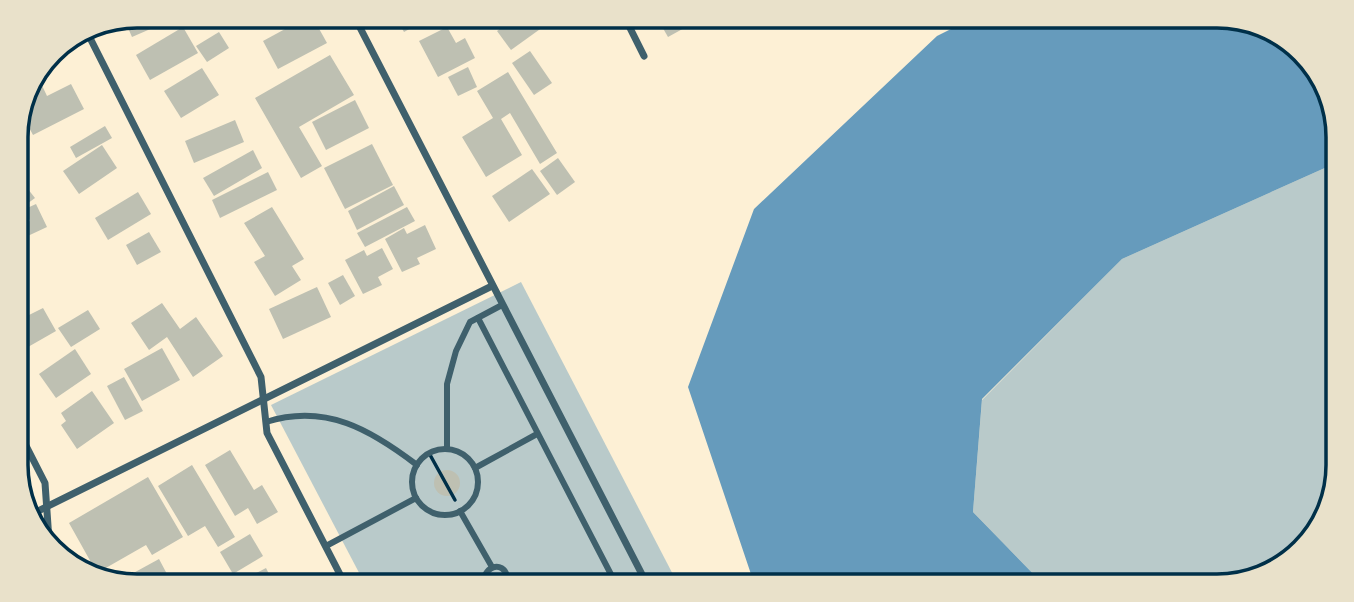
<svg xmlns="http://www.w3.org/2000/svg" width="1354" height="602" viewBox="0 0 1354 602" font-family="'IBM Plex Sans',sans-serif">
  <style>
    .green { fill: #b9caca }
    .water { fill: #669bbc }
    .building { fill: #bec0b2 }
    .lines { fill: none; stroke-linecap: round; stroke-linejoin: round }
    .path { stroke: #003049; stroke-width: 3.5 }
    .pedestrian { stroke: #3f606c; stroke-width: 6 }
    .minor { stroke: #3f606c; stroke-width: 7 }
    .rim { fill: none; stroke: #003049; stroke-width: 3.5 }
  </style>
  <rect width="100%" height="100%" fill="#fdf0d5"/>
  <g class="green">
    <polygon points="1336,163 1329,512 1285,566 1224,586 1045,586 973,512 982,400 1122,259"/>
    <polygon points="521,282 679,586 366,586 271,405"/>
  </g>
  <polygon class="water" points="977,16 1217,16 1264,25 1313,64 1337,121 1336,163 1122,259 982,399 973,512 1045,586 755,586 688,387 754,209 937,36"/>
  <g class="building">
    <polygon points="137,16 169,16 171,20 132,37 125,21"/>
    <polygon points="309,16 312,16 327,43 278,69 263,41"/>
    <polygon points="395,16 433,16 404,32"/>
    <polygon points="490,16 511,16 496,25"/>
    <polygon points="518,16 535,16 543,27 511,50 497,31"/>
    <polygon points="538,16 550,16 554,22 545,28"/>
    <polygon points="656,16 706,16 668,37"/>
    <polygon points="183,27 198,53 150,80 136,55"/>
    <polygon points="447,27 456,43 465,38 475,58 438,77 419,41"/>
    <polygon points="219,32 229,48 207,62 196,46"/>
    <polygon points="530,51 552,83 534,95 512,63"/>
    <polygon points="330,55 354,95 299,127 322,166 301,178 255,98"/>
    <polygon points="468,67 477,87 458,96 448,77"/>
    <polygon points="202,68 219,95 181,118 164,91"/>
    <polygon points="508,72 557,153 540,164 510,113 501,119 522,155 486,177 462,137 493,118 477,91"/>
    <polygon points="37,75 47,96 71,84 84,109 33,135 21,112 28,83"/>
    <polygon points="355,100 369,128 326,150 312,122"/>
    <polygon points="235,120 244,142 194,163 185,141"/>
    <polygon points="105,126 112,138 76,158 70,147"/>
    <polygon points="372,144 393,185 345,209 324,168"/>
    <polygon points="102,145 117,168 79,194 63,171"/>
    <polygon points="253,150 262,168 214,196 203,178"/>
    <polygon points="558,158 575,182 557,195 540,171"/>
    <polygon points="532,169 550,194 509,222 492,196"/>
    <polygon points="268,172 277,190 220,218 212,200"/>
    <polygon points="16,174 35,198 16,212"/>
    <polygon points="394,186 404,205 357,230 348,211"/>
    <polygon points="138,192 151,214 108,240 95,218"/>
    <polygon points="36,204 47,227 17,241 17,227 30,221 25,209"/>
    <polygon points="272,207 304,259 292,266 301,280 275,296 254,262 265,256 244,223"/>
    <polygon points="407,207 415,221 365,247 357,233"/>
    <polygon points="425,225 436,249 417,258 420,264 402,272 385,239 404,228 407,234"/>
    <polygon points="149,232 161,252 137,265 126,245"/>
    <polygon points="382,248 393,269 378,277 382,285 363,294 345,260 364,250 367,256"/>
    <polygon points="343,275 355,296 340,305 328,283"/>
    <polygon points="317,287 331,317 283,339 269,309"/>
    <polygon points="162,303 180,329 196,317 223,356 193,377 167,337 149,350 131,323"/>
    <polygon points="23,305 29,315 43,308 56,331 28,347 17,327 17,308"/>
    <polygon points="88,310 100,329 71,347 58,328"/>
    <polygon points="162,348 180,380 142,401 124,369"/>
    <polygon points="75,349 91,374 56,398 39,374"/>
    <polygon points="124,377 143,411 125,420 107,386"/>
    <polygon points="92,391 114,423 77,449 61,425 66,421 61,413"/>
    <polygon points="230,450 254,490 262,485 278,512 257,524 248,508 235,516 205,465"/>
    <polygon points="192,465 235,537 218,547 205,526 188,536 158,486"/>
    <circle cx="447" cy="483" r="13"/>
    <polygon points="148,477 183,537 152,555 146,545 97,573 69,523"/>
    <polygon points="250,534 263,556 233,574 220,552"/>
    <polygon points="159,559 167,574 144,586 117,582"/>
    <polygon points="266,568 275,586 244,586 241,581"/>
  </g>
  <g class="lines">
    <polyline class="path" points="429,453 455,500"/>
    <g class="pedestrian">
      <polyline points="478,318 617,586"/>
      <path d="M266 422C326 403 371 430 417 465"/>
      <polyline points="447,449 447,384 456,351 470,322 502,305"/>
      <circle cx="445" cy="482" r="33"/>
      <polyline points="475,468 537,434"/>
      <polyline points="460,511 492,567"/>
      <polyline points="326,546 416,498"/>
      <polyline points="507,581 521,586"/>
      <path d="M488 586 485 575C494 558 514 570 504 586"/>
    </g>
    <g class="minor">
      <polyline points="354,16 648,586"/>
      <polyline points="624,16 644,56"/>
      <polyline points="88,34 261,377 267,433 346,586"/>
      <polyline points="18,430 45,483 49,540 53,548"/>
      <polyline points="30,515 492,286"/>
    </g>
  </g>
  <path d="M0 0H1354V602H0ZM137 28H1217A109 109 0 0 1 1326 137V465A109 109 0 0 1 1217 574H137A109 109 0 0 1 28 465V137A109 109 0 0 1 137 28Z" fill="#e9e1ca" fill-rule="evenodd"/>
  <path class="rim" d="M137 28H1217A109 109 0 0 1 1326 137V465A109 109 0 0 1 1217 574H137A109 109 0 0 1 28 465V137A109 109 0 0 1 137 28Z"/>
</svg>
